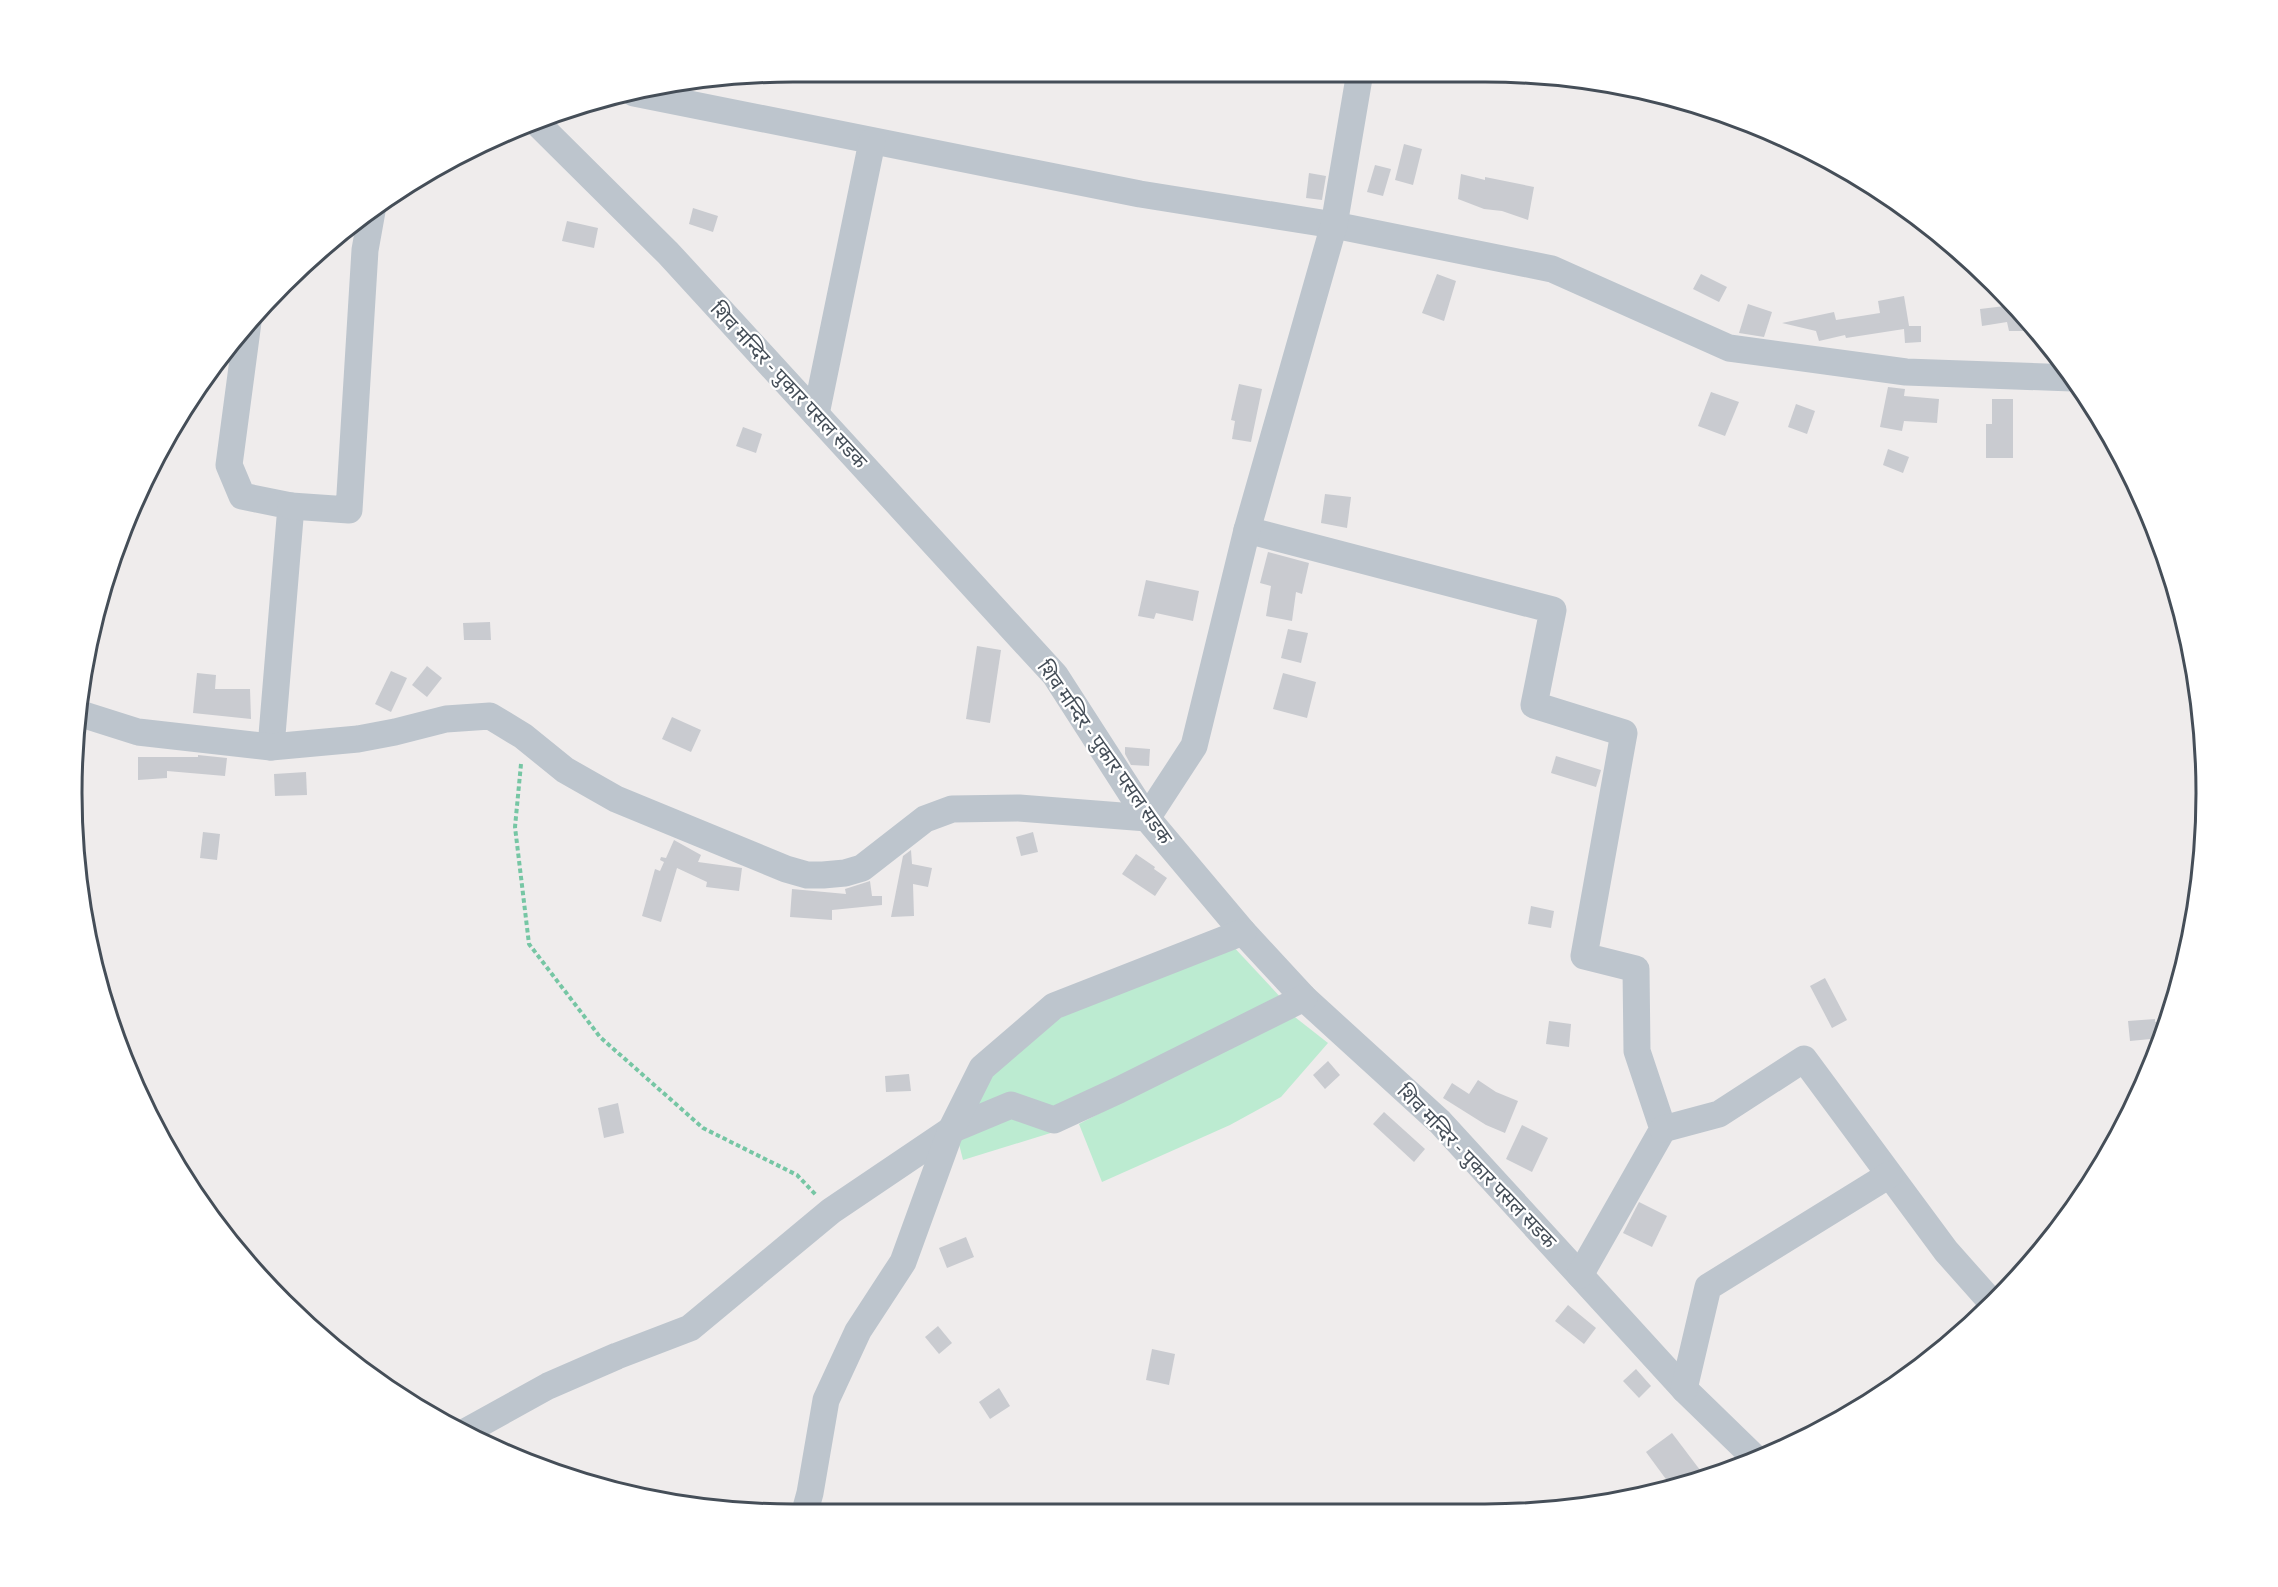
<svg xmlns="http://www.w3.org/2000/svg" width="2278" height="1587" viewBox="0 0 2278 1587" font-family="Ubuntu,'Noto Sans Devanagari',sans-serif">
  <style>
    .green { fill: #bcebd1 }
    .building { fill: #c9cbd0 }
    .lines { fill: none; stroke-linecap: round; stroke-linejoin: round }
    .path { stroke: #76c6a4; stroke-width: 4; stroke-dasharray: 4.5 3; stroke-linecap: butt }
    .minor { stroke: #bdc5cd; stroke-width: 27 }
    .labels { text-anchor: middle; stroke-width: 4.5; stroke-linejoin: round; paint-order: stroke }
    .street-label { font-size: 20px; fill: #454e58; stroke: #fff }
    .rim { fill: none; stroke: #454e58; stroke-width: 3 }
  </style>
  <rect width="100%" height="100%" fill="#efecec"/>
  <g class="green">
    <polygon points="1230,943 1284,1001 1059,1110 972,1112 988,1075 1057,1016"/>
    <polygon points="1291,1014 1328,1043 1281,1097 1230,1125 1102,1182 1079,1124"/>
    <polygon points="1009,1114 1057,1131 963,1160 958,1140"/>
  </g>
  <g class="building">
    <polygon points="1404,144 1422,149 1413,185 1395,180"/>
    <polygon points="1375,165 1391,169 1383,196 1367,192"/>
    <polygon points="1309,173 1326,176 1322,200 1306,198"/>
    <polygon points="1461,174 1485,180 1485,177 1534,187 1528,220 1502,211 1484,209 1458,199"/>
    <polygon points="693,208 718,216 713,232 689,224"/>
    <polygon points="567,221 598,228 594,248 562,241"/>
    <polygon points="1437,274 1456,281 1444,321 1422,313"/>
    <polygon points="1701,274 1727,287 1719,302 1693,289"/>
    <polygon points="2003,293 2024,320 2034,331 2009,331 2007,322 1982,326 1980,309 2005,306"/>
    <polygon points="1904,296 1909,326 1921,326 1921,342 1905,343 1904,329 1846,338 1845,335 1819,341 1816,331 1782,323 1834,312 1836,320 1880,313 1878,301"/>
    <polygon points="1748,304 1772,312 1764,337 1739,333"/>
    <polygon points="1239,384 1262,389 1251,442 1232,439 1235,421 1231,420"/>
    <polygon points="1888,387 1905,389 1904,396 1939,399 1937,423 1904,421 1902,431 1880,427"/>
    <polygon points="1711,392 1739,402 1725,436 1698,426"/>
    <polygon points="1992,399 2013,399 2013,458 1986,458 1986,424 1992,424"/>
    <polygon points="1796,404 1815,411 1807,434 1788,427"/>
    <polygon points="743,427 762,434 756,453 736,446"/>
    <polygon points="1888,449 1909,457 1903,473 1883,465"/>
    <polygon points="1325,494 1351,497 1347,528 1321,523"/>
    <polygon points="1268,552 1309,563 1302,594 1296,592 1292,621 1266,616 1271,586 1260,583"/>
    <polygon points="1146,580 1199,591 1193,621 1156,613 1154,619 1138,616"/>
    <polygon points="490,622 491,640 464,640 463,623"/>
    <polygon points="1288,629 1308,633 1301,663 1281,658"/>
    <polygon points="977,646 1001,650 990,723 966,719"/>
    <polygon points="427,666 442,678 427,697 412,685"/>
    <polygon points="391,671 407,678 391,712 375,704"/>
    <polygon points="197,673 216,675 215,689 250,689 251,719 193,713"/>
    <polygon points="1283,673 1316,682 1307,718 1273,709"/>
    <polygon points="672,717 701,730 691,752 662,739"/>
    <polygon points="1125,747 1150,749 1149,766 1131,765 1125,754"/>
    <polygon points="198,755 227,758 225,776 167,771 167,778 138,780 138,757 198,757"/>
    <polygon points="1556,756 1601,770 1596,787 1551,773"/>
    <polygon points="306,772 307,795 275,796 274,774"/>
    <polygon points="203,832 220,834 217,860 200,858"/>
    <polygon points="1033,832 1038,852 1021,856 1016,837"/>
    <polygon points="674,840 701,855 698,862 742,868 739,891 706,887 707,882 677,868 661,922 642,916 655,869 660,871 664,862 660,860 661,857 666,858"/>
    <polygon points="911,850 912,864 932,868 928,887 913,884 914,916 891,917 903,856"/>
    <polygon points="1136,854 1155,867 1154,869 1167,878 1155,896 1122,874"/>
    <polygon points="870,881 872,896 882,896 882,905 832,910 832,920 790,917 792,889 846,894 845,889"/>
    <polygon points="1531,906 1554,911 1551,928 1528,924"/>
    <polygon points="1825,978 1847,1020 1832,1028 1810,986"/>
    <polygon points="2155,1019 2155,1022 2166,1021 2161,1038 2130,1041 2128,1021"/>
    <polygon points="1549,1021 1571,1024 1569,1047 1546,1044"/>
    <polygon points="1328,1061 1340,1075 1325,1089 1313,1075"/>
    <polygon points="909,1074 911,1091 886,1092 885,1076"/>
    <polygon points="1478,1080 1496,1092 1518,1101 1505,1133 1486,1125 1443,1098 1452,1083 1469,1094"/>
    <polygon points="618,1103 624,1133 604,1138 598,1108"/>
    <polygon points="1384,1112 1425,1149 1414,1162 1373,1124"/>
    <polygon points="1522,1125 1548,1138 1532,1172 1506,1159"/>
    <polygon points="1639,1202 1667,1216 1652,1247 1623,1233"/>
    <polygon points="966,1237 974,1257 947,1268 939,1248"/>
    <polygon points="1568,1305 1596,1328 1584,1344 1555,1321"/>
    <polygon points="938,1326 952,1343 939,1354 925,1337"/>
    <polygon points="1152,1349 1175,1354 1169,1385 1146,1380"/>
    <polygon points="1636,1369 1651,1386 1639,1398 1623,1381"/>
    <polygon points="999,1388 1010,1406 990,1419 979,1402"/>
    <polygon points="1672,1433 1700,1470 1683,1481 1671,1486 1646,1452"/>
  </g>
  <g class="lines">
    <polyline class="path" points="521,764 515,827 529,944 600,1037 703,1128 797,1175 816,1195"/>
    <g class="minor">
      <polyline points="634,93 1140,194 1334,225 1552,269 1729,348 1906,372 2072,378"/>
      <polyline points="535,121 668,253 1055,675 1147,818 1243,932 1304,998 1440,1122 1684,1389 1754,1457"/>
      <polyline points="248,322 229,465 242,496 291,506 271,747"/>
      <polyline points="816,414 872,142"/>
      <polyline points="291,506 349,510 365,250 372,211"/>
      <polyline points="1247,530 1553,610 1534,705 1624,733 1584,956 1636,969 1637,1051 1663,1129 1580,1275"/>
      <polyline points="78,713 138,732 271,747 358,739 395,732 446,719 490,716 523,736 565,770 616,799 786,869 807,875 823,875 845,873 862,868 925,819 952,809 1019,808 1147,818 1194,746 1247,530 1334,225 1360,72"/>
      <polyline points="1663,1129 1719,1114 1804,1059 1946,1251 1994,1305"/>
      <polyline points="1684,1389 1708,1287 1889,1175"/>
      <polyline points="465,1432 548,1386 617,1356 690,1328 831,1211 951,1130 1011,1105 1054,1120 1119,1090 1304,998"/>
      <polyline points="804,1515 810,1493 826,1400 858,1331 903,1262 951,1130 982,1068 1054,1006 1243,932"/>
    </g>
  </g>
  <g class="labels">
    <g class="street-label">
      <text transform="translate(789 385) rotate(47)" y="7">शिव मन्दिर - पुकार पसल सडक</text>
      <text transform="translate(1105 752) rotate(55)" y="7">शिव मन्दिर - पुकार पसल सडक</text>
      <text transform="translate(1477 1166) rotate(46)" y="7">शिव मन्दिर - पुकार पसल सडक</text>
    </g>
  </g>
  <path d="M0 0H2278V1587H0ZM793 82H1485A711 711 0 0 1 2196 793V793A711 711 0 0 1 1485 1504H793A711 711 0 0 1 82 793V793A711 711 0 0 1 793 82Z" fill="#fff" fill-rule="evenodd"/>
  <path class="rim" d="M793 82H1485A711 711 0 0 1 2196 793V793A711 711 0 0 1 1485 1504H793A711 711 0 0 1 82 793V793A711 711 0 0 1 793 82Z"/>
</svg>
